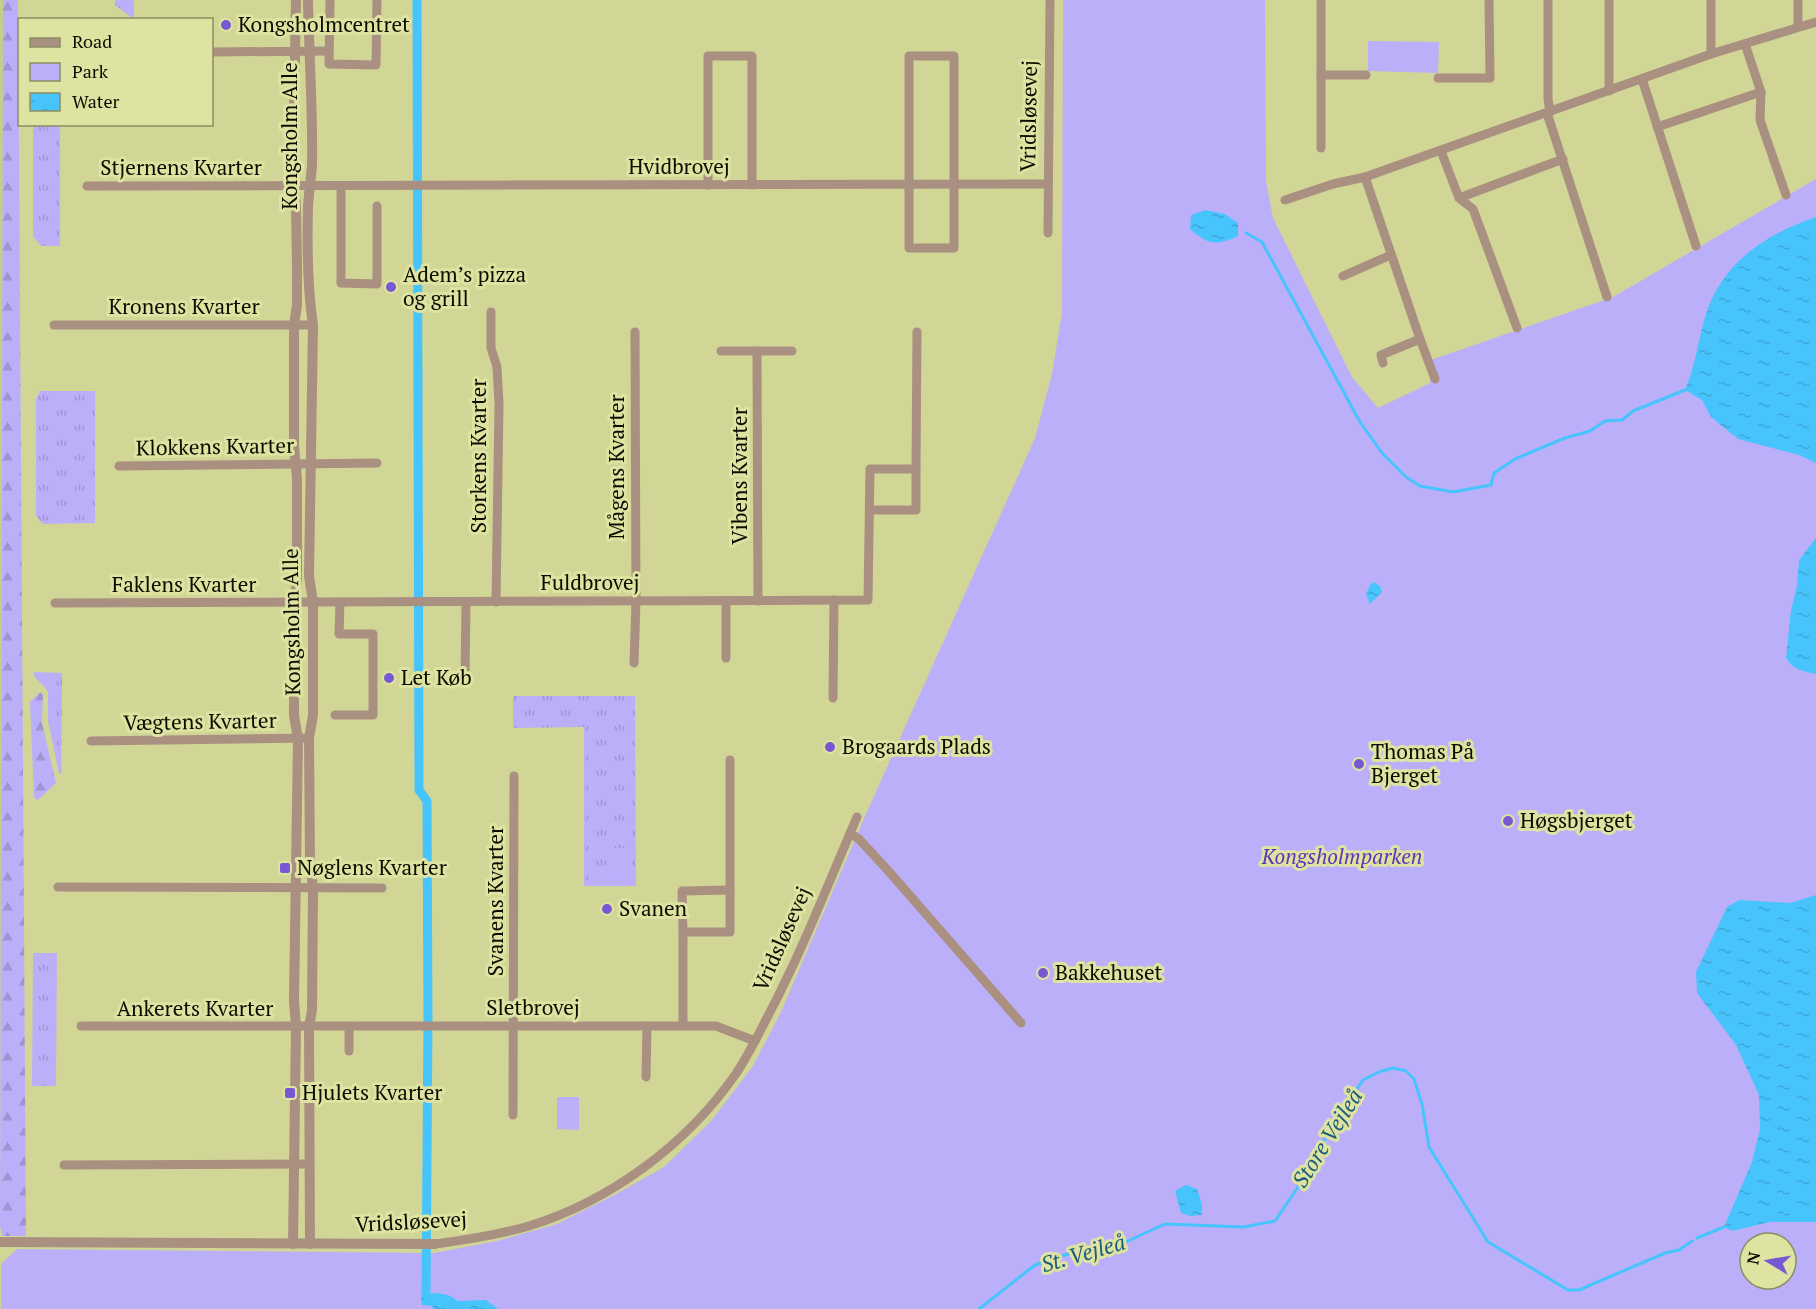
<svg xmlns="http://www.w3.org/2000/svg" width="1816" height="1309" viewBox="0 0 1816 1309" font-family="'PT Serif',serif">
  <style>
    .built { fill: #c8cd85 }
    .grass { fill: url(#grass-tufts) }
    .forest { fill: url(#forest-firs) }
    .park { fill: #bcaffa; fill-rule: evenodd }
    .water { fill: url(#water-ripples) }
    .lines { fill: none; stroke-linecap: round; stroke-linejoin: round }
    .stream { stroke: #47c4fc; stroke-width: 3 }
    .canal { stroke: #47c4fc; stroke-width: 9 }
    .minor { stroke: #aa9081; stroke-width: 9 }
    .tertiary { stroke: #aa9081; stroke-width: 10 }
    .poi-dot { fill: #7858d2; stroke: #dee3a2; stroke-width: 2 }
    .labels { text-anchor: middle; stroke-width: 6; stroke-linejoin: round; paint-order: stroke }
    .poi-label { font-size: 21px; fill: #0c0d00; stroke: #dee3a2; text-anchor: start }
    .street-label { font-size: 21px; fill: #0c0d00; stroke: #dee3a2 }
    .park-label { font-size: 21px; font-style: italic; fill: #5f33ba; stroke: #dee3a2 }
    .water-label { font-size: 22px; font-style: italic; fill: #1c5d7a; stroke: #dee3a2 }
  </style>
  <defs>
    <pattern id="grass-tufts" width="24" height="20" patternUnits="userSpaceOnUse" patternTransform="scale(1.5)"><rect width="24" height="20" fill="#bcaffa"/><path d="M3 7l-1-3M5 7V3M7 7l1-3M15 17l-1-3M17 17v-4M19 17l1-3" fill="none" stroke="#a095d4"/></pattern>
    <pattern id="forest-firs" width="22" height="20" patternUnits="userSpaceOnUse" patternTransform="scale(1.5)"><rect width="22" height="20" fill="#bcaffa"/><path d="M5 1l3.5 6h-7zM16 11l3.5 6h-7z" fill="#a095d4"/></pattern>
    <pattern id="water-ripples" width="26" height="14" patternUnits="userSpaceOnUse" patternTransform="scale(1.5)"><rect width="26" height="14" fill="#47c4fc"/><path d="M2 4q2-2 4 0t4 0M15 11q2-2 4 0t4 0" fill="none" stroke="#3da7d6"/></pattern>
  </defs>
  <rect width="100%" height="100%" fill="#d1d696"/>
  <polygon class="built" points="0,0 3,0 0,1226"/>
  <g class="grass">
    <polygon points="115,0 134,0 134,19 115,5"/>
    <polygon points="33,125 60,125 60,246 41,246 33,236"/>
    <polygon points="40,391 95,391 95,523 43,524 36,516 36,399"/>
    <polygon points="34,672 62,673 61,774 59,773 48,721 48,691 34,676"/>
    <polygon points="513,696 635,696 636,886 584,886 584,727 513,728"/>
    <polygon points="33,953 57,953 56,1086 32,1086"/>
  </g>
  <g class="forest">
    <polygon points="3,0 18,0 26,1236 2,1236 0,1226"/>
    <polygon points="40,692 43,695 42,723 56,783 38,800 34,798 30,702"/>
  </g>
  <g class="park">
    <path d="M1063 0H1265L1266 181 1273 218 1352 377 1378 408 1430 383 1431 360 1613 297 1816 179V1309H1V1264L17 1249 434 1253 497 1241 557 1224 618 1193 664 1167 711 1121 753 1066 781 1012 865 816 1035 438 1052 374 1062 313ZM1750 1243H1786V1279H1750Z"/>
    <polygon points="1368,41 1439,42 1438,73 1368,71"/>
    <polygon points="611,848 626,848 626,884 610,884"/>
    <polygon points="557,1097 579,1097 579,1130 557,1129"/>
  </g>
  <g class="water">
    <path d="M1205 210 1225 214 1238 223V236C1217 246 1208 245 1190 229L1191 215Z"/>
    <path d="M1816 217V463L1799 455 1738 439 1711 417 1702 400 1685 390C1696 365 1698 339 1706 314 1723 262 1766 234 1816 217Z"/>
    <path d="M1816 538V674C1803 671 1793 670 1786 658L1791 610 1797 586 1799 560Z"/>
    <polygon points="1374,582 1380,586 1382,592 1370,604 1366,594 1370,585"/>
    <polygon points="1816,895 1816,1222 1770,1222 1732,1231 1724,1227 1752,1162 1760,1129 1759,1095 1736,1045 1697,993 1696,972 1727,907 1739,900 1790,903"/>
    <polygon points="1186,1185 1197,1189 1202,1205 1202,1215 1190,1216 1181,1213 1175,1191"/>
    <polygon points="436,1293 448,1295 458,1301 486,1300 498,1309 504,1309 434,1309 432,1306 422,1305 421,1295"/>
  </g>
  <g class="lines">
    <g class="stream">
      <polyline points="1246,233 1262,242 1360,422 1382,453 1406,477 1420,486 1453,492 1491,485 1494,473 1515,459 1565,438 1590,431 1605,421 1622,420 1633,411 1685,390"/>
      <polyline points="1697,1238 1724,1227"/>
      <polyline points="979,1309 1035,1265 1074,1252 1088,1254 1117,1246 1165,1224 1244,1227 1275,1221 1306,1175 1331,1127 1363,1080 1379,1072 1393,1068 1406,1071 1414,1079 1422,1104 1429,1147 1488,1242 1568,1290 1579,1290 1665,1253 1679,1250 1692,1241"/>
    </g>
    <polyline class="canal" points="417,0 419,790 427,801 428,1020 426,1294"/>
    <g class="minor">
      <polyline points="330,0 329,64 376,65 377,0"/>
      <polyline points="1321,0 1321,148"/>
      <polyline points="1548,0 1548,99 1550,112"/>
      <polyline points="1609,0 1609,91"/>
      <polyline points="1798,0 1798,27"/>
      <polyline points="1745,44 1761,92 1760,120 1786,195"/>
      <polyline points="212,52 329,51"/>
      <polyline points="1711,54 1711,0"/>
      <rect x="909" y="56" width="45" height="192"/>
      <polyline points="1321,75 1366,75"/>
      <polyline points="1438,78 1490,78 1489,0"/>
      <polyline points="1642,79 1696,246"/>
      <polyline points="1547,113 1607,297"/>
      <polyline points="1657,127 1761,92"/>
      <polyline points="1441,151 1459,198 1473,209 1517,328"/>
      <polyline points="1365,177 1711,54 1816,22"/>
      <polyline points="708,185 708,56 752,56 752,185"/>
      <polyline points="87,186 1048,184"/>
      <polyline points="341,186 341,283 377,284 377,206"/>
      <polyline points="1459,198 1563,159"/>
      <polyline points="1285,200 1333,184 1365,177 1420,339 1435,379"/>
      <polyline points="1048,233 1050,0"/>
      <polyline points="1343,276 1391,255"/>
      <polyline points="491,312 491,348 497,367 499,404 496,602"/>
      <polyline points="54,325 313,325"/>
      <polyline points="721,351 792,351"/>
      <polyline points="757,351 758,601"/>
      <polyline points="1383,363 1381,355 1420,339"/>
      <polyline points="119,466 377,463"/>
      <polyline points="870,510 916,510 916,469"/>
      <polyline points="726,601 726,658"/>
      <polyline points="55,603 868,600 870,469 916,469 917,332"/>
      <polyline points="634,663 636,601 635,332"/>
      <polyline points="465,675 466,602"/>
      <polyline points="833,698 834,600"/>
      <polyline points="335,715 373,715 373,634 339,634 340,602"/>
      <polyline points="91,741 309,738"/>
      <polyline points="850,833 859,839 892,875 1021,1023"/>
      <polyline points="58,887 382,888"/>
      <polyline points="683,932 682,891 730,890"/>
      <polyline points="81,1026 716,1026 755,1041"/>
      <polyline points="683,1026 683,932 730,932 730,760"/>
      <polyline points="349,1051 349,1027"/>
      <polyline points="646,1077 647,1026"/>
      <polyline points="513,1115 514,776"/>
      <polyline points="64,1165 309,1164"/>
      <path d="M435 1244C467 1240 498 1235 529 1226 610 1201 686 1145 735 1075 748 1056 759 1033 770 1012 803 949 829 882 857 817"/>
    </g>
    <g class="tertiary">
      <path d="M308 0C309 55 313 110 312 165 311 178 309 192 308 206 307 245 307 286 313 325L309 576 313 602V715L309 738 310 862 313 888 312 1010 309 1027 310 1244"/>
      <polyline points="0,1242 435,1244"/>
      <polyline points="293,1244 296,1027 294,1001 298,739 294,715 294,621 297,576 297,479 294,445 294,325 297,305 297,265 296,206 293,167 296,0"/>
    </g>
  </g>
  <g class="poi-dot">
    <circle cx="226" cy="25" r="6"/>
    <circle cx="391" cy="287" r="6"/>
    <circle cx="389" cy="678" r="6"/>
    <circle cx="830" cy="747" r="6"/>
    <circle cx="1359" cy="764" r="6"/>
    <circle cx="1508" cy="821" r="6"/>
    <rect x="279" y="862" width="12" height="12" rx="3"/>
    <circle cx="607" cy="909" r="6"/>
    <circle cx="1043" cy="973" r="6"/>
    <rect x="284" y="1087" width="12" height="12" rx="3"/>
  </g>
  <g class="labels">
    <g class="poi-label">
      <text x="238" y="32">Kongsholmcentret</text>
      <text x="403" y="282">Adem’s pizza<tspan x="403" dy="24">og grill</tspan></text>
      <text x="401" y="685">Let Køb</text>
      <text x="842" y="754">Brogaards Plads</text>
      <text x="1371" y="759">Thomas På<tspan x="1371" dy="24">Bjerget</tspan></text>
      <text x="1520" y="828">Høgsbjerget</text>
      <text x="297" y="875">Nøglens Kvarter</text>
      <text x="619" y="916">Svanen</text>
      <text x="1055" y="980">Bakkehuset</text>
      <text x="302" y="1100">Hjulets Kvarter</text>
    </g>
    <g class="street-label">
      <text transform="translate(1029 116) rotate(-89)" y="7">Vridsløsevej</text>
      <text transform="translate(290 136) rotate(-90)" y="7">Kongsholm Alle</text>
      <text x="679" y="174">Hvidbrovej</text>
      <text x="181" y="175">Stjernens Kvarter</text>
      <text x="184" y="314">Kronens Kvarter</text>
      <text transform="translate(215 447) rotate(-1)" y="7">Klokkens Kvarter</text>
      <text transform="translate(479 456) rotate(-90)" y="7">Storkens Kvarter</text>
      <text transform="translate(617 467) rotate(-90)" y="7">Mågens Kvarter</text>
      <text transform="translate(740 476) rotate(-90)" y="7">Vibens Kvarter</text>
      <text x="590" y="590">Fuldbrovej</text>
      <text x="184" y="592">Faklens Kvarter</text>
      <text transform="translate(292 622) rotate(-91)" y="7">Kongsholm Alle</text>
      <text transform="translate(200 722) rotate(-1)" y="7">Vægtens Kvarter</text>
      <text transform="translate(496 901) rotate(-90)" y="7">Svanens Kvarter</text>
      <text transform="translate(782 939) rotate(-66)" y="7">Vridsløsevej</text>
      <text x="533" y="1015">Sletbrovej</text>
      <text x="195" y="1016">Ankerets Kvarter</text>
      <text transform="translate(411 1222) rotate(-3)" y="7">Vridsløsevej</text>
    </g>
    <g class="park-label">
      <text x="1342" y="864">Kongsholmparken</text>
    </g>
    <g class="water-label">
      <text transform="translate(1327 1138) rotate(-58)" y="8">Store Vejleå</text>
      <text transform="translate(1083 1253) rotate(-16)" y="8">St. Vejleå</text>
    </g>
  </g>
  <rect x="18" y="18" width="195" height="108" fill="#dee3a2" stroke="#8a8d61" stroke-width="1.5"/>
  <rect x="30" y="38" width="30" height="9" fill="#aa9081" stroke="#8a8d61" stroke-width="1.5"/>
  <text x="72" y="48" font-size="18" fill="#0c0d00">Road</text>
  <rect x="30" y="63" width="30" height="18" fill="#bcaffa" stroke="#8a8d61" stroke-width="1.5"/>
  <text x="72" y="78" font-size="18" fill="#0c0d00">Park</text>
  <rect x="30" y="93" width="30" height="18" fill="url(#water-ripples)" stroke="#8a8d61" stroke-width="1.5"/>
  <text x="72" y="108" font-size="18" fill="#0c0d00">Water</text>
  <g transform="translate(1768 1261) rotate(281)"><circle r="28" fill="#dee3a2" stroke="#8a8d61" stroke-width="1.5"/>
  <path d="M0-4.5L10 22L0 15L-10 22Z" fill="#7858d2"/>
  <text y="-9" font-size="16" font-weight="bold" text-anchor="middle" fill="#0c0d00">N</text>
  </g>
</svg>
